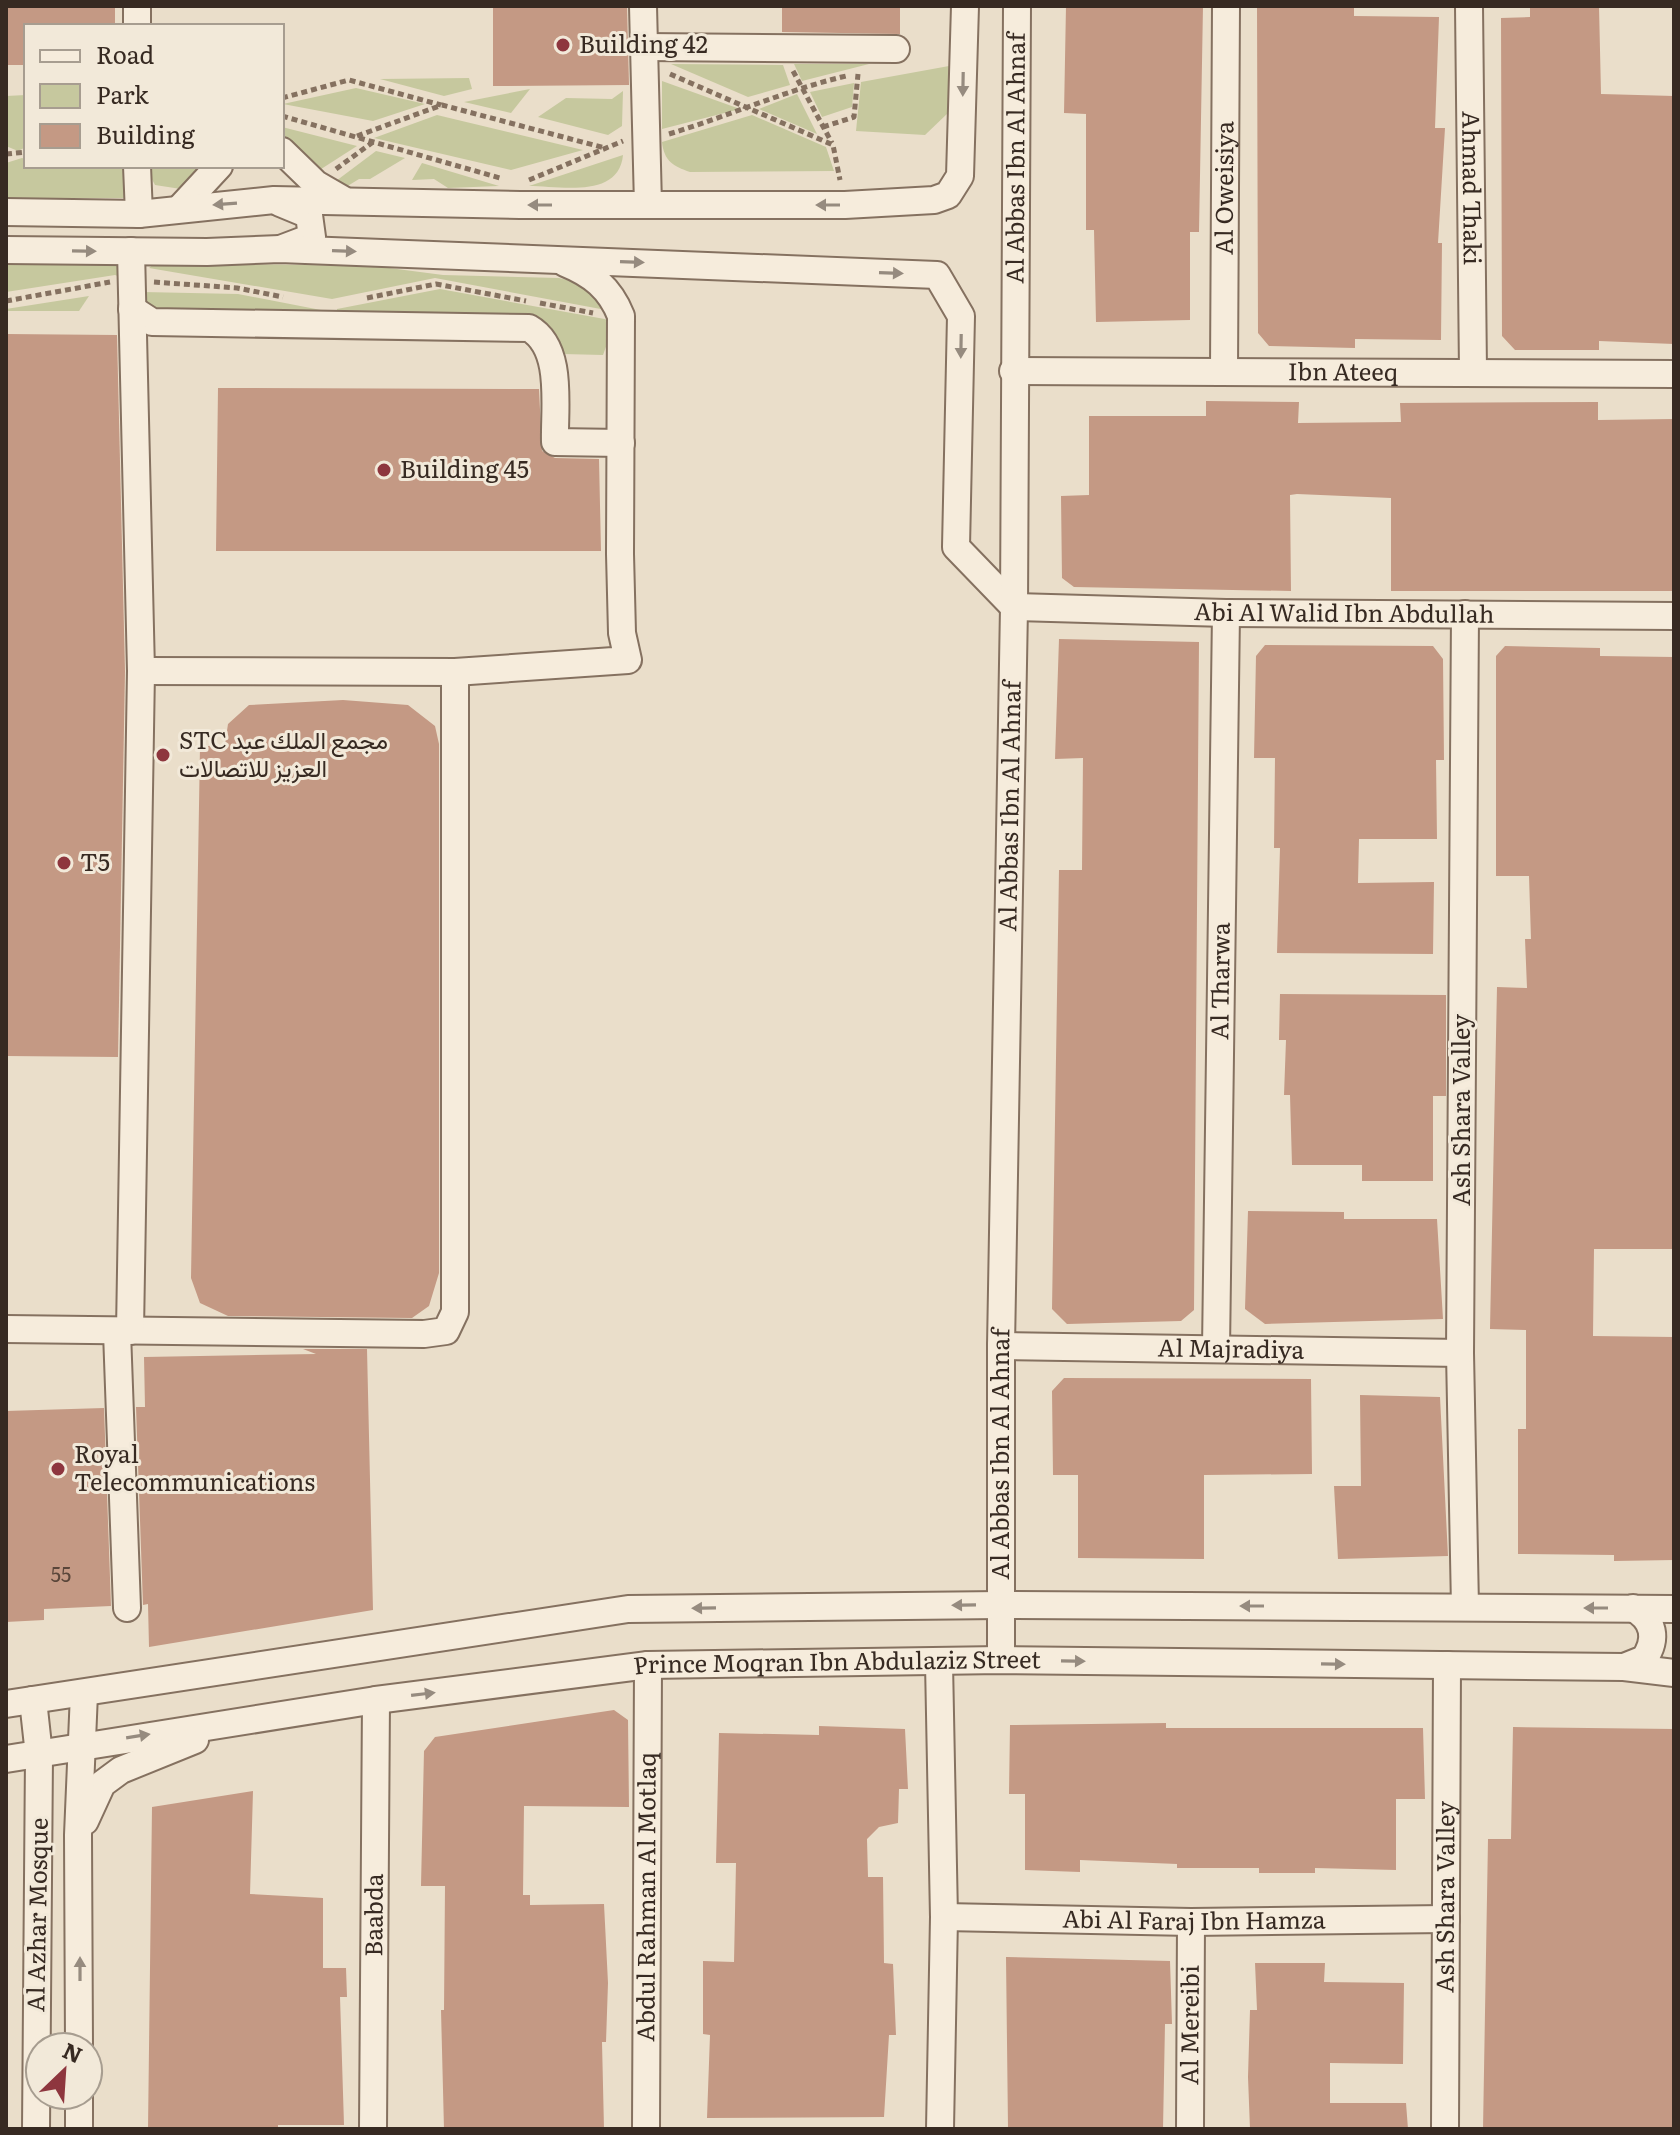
<svg xmlns="http://www.w3.org/2000/svg" width="1680" height="2135" viewBox="0 0 1680 2135" font-family="Literata,Vazirmatn,serif">
  <style>
    .green { fill: #c6c89e }
    .building { fill: #c49984 }
    .lines { fill: none; stroke-linecap: round; stroke-linejoin: round }
    .minor-casing { stroke: #857160; stroke-width: 30 }
    .path { stroke: #857160; stroke-width: 5; stroke-dasharray: 6 4; stroke-linecap: butt }
    .minor { stroke: #f6ecdc; stroke-width: 26 }
    .oneway { fill: #968b7f }
    .poi-dot { fill: #8e363e; stroke: #f2e9d9; stroke-width: 3 }
    .labels { text-anchor: middle; stroke-width: 6; stroke-linejoin: round; paint-order: stroke }
    .number-label { font-size: 20px; fill: #5a463a }
    .poi-label { font-size: 24px; fill: #372a22; stroke: #f2e9d9; text-anchor: start }
    .street-label { font-size: 24px; fill: #372a22; stroke: #f2e9d9 }
  </style>
  <rect width="100%" height="100%" fill="#eadeca"/>
  <g class="green">
    <polygon points="671,64 783,65 790,85 748,97"/>
    <polygon points="794,64 869,64 802,81"/>
    <polygon points="949,66 949,112 925,135 856,131 861,82"/>
    <polygon points="469,78 472,89 444,96 380,79"/>
    <polygon points="662,81 740,109 662,129"/>
    <polygon points="854,83 852,107 822,117 810,92"/>
    <polygon points="356,88 425,104 373,121 283,104"/>
    <polygon points="530,89 511,113 464,102"/>
    <polygon points="623,91 622,126 608,135 538,117 566,98 612,99"/>
    <polygon points="797,94 817,134 759,109"/>
    <polygon points="26,95 26,147 18,151 6,146 6,96"/>
    <polygon points="437,115 583,150 511,170 374,138"/>
    <path d="M752 115 826 147 834 171 690 172C673 166 664 161 662 142Z"/>
    <polygon points="282,127 357,146 318,171 282,145"/>
    <polygon points="376,151 405,158 370,179 359,179 346,187 332,184"/>
    <path d="M623 155C619 199 560 186 529 186Z"/>
    <polygon points="22,158 26,159 26,166 128,169 126,198 6,198 6,163"/>
    <polygon points="422,163 499,186 448,188 434,179 412,180"/>
    <polygon points="145,166 209,166 181,189 155,185"/>
    <path d="M155 263 374 266 443 275 559 278C582 283 592 292 606 310L435 278 332 299 149 268Z"/>
    <polygon points="6,264 122,264 123,278 115,275 6,292"/>
    <polygon points="440,289 610,320 611,333 603,355 563,354 550,327 538,322 337,315 337,309"/>
    <polygon points="143,292 238,294 326,311 324,317 145,309"/>
    <polygon points="89,296 79,311 6,311 6,309"/>
  </g>
  <g class="building">
    <polygon points="6,6 115,6 115,26 26,26 26,65 6,65"/>
    <polygon points="493,6 627,6 629,85 493,86"/>
    <polygon points="782,6 900,6 900,34 782,32"/>
    <polygon points="1066,6 1203,6 1199,232 1190,232 1190,320 1096,322 1094,230 1086,230 1086,114 1064,113"/>
    <polygon points="1257,6 1354,6 1354,16 1439,17 1435,128 1445,128 1438,243 1442,243 1441,340 1355,339 1355,348 1269,346 1258,333"/>
    <polygon points="1530,6 1599,6 1601,94 1674,96 1674,344 1599,341 1599,350 1515,350 1502,336 1501,18 1530,17"/>
    <polygon points="6,334 117,335 125,671 118,1057 6,1056"/>
    <polygon points="218,388 539,389 542,451 555,458 599,459 601,551 216,551"/>
    <polygon points="1206,401 1299,402 1298,423 1401,422 1400,403 1598,402 1598,420 1674,419 1674,591 1391,591 1391,498 1297,494 1290,495 1291,591 1074,587 1062,578 1061,496 1089,495 1089,416 1206,416"/>
    <polygon points="1059,639 1199,642 1194,1310 1181,1321 1067,1324 1052,1309 1059,870 1082,870 1083,758 1055,759"/>
    <polygon points="1265,645 1433,646 1443,659 1444,760 1436,760 1437,839 1359,839 1358,883 1434,882 1433,954 1277,953 1280,848 1274,848 1275,758 1254,758 1256,656"/>
    <polygon points="1505,646 1600,648 1600,656 1674,657 1674,1249 1594,1249 1593,1336 1674,1337 1674,1560 1614,1561 1614,1555 1518,1554 1518,1429 1526,1429 1526,1330 1490,1329 1497,987 1527,988 1525,939 1531,939 1529,876 1496,876 1496,656"/>
    <polygon points="343,700 408,705 435,726 439,744 439,1273 429,1306 412,1318 228,1316 200,1303 191,1278 200,747 225,744 228,724 249,705"/>
    <polygon points="1280,994 1446,995 1446,1096 1433,1096 1433,1181 1362,1181 1362,1165 1292,1165 1290,1095 1284,1095 1286,1040 1279,1040"/>
    <polygon points="1248,1211 1344,1212 1344,1219 1437,1219 1443,1319 1265,1324 1245,1309"/>
    <polygon points="303,1349 367,1349 373,1610 149,1647 148,1604 143,1605 136,1407 145,1407 144,1357 316,1354"/>
    <polygon points="1064,1378 1311,1379 1312,1474 1204,1475 1204,1559 1078,1558 1078,1475 1053,1475 1052,1391"/>
    <polygon points="1360,1395 1440,1397 1448,1556 1338,1559 1334,1486 1361,1486"/>
    <polygon points="104,1408 111,1606 44,1609 44,1620 6,1622 6,1411"/>
    <polygon points="614,1710 628,1720 629,1807 524,1806 523,1895 530,1895 530,1905 604,1904 608,1983 606,2042 602,2042 604,2129 444,2129 441,2010 444,2010 445,1886 421,1886 424,1751 435,1737"/>
    <polygon points="1166,1723 1166,1728 1423,1728 1425,1799 1396,1799 1396,1870 1315,1868 1315,1873 1259,1873 1259,1868 1177,1868 1177,1864 1080,1860 1080,1872 1025,1870 1025,1794 1009,1794 1010,1725"/>
    <polygon points="819,1726 905,1729 908,1789 899,1789 898,1823 879,1827 867,1839 868,1877 883,1877 884,1963 893,1964 896,2035 889,2035 884,2117 707,2118 710,2035 703,2034 703,1961 734,1962 736,1863 716,1863 719,1733 819,1735"/>
    <polygon points="1513,1727 1674,1729 1674,2129 1483,2129 1488,1839 1511,1839"/>
    <polygon points="253,1791 250,1894 323,1898 323,1968 346,1968 347,1997 340,1997 344,2125 278,2125 278,2129 148,2129 152,1807"/>
    <polygon points="1006,1957 1170,1961 1172,2024 1165,2024 1163,2129 1008,2127"/>
    <polygon points="1255,1963 1325,1963 1324,1982 1404,1983 1403,2064 1330,2063 1330,2103 1406,2103 1408,2129 1250,2129 1248,2077 1250,2010 1257,2010"/>
  </g>
  <g class="lines">
    <defs>
      <g id="minor">
        <polyline points="643,6 648,205"/>
        <path id="s1" d="M1469 6 1473 371"/>
        <polyline points="137,26 137,6"/>
        <polyline points="644,47 896,49"/>
        <polyline points="282,151 316,184 342,199"/>
        <polyline points="137,166 139,214"/>
        <polyline points="280,203 309,215 312,237 283,248"/>
        <polyline points="181,207 219,166"/>
        <polyline points="6,212 139,214 274,200 520,205 845,205 934,200 948,195 960,176 965,6"/>
        <path id="s2" d="M6 250 207 252 280 249 937 275 961 316 956 547 1014 607 1226 613 1674 616"/>
        <path d="M132 309 152 322 529 328C564 348 554 407 555 442L621 443"/>
        <path id="s3" d="M1224 370 1226 6"/>
        <path id="s4" d="M1013 371 1674 374"/>
        <polyline points="1465,614 1460,1353 1465,1607"/>
        <path d="M141 671 455 672 628 660 622 633 620 554 621 316C610 288 592 274 565 263"/>
        <polyline points="6,1329 424,1334 446,1331 455,1312 455,672"/>
        <polyline points="130,1331 141,671 131,251"/>
        <polyline points="117,1332 127,1608"/>
        <path id="s5" d="M1001 1346 1460 1353"/>
        <path id="s6" d="M1216 1349 1226 613"/>
        <path id="s7" d="M1001 1660V1346L1014 607 1017 6"/>
        <polyline points="939,1663 944,1917 940,2129"/>
        <path d="M1624 1667 1644 1659C1658 1639 1654 1620 1633 1608"/>
        <polyline points="33,1700 39,1755 36,2129"/>
        <polyline points="6,1704 628,1609 1001,1605 1674,1609"/>
        <path id="s8" d="M6 1759 376 1700 648 1665 1001 1660 1624 1667 1674 1673"/>
        <polyline points="85,1821 102,1784 121,1770 195,1740"/>
        <path id="s9" d="M944 1917 1191 1922 1446 1919"/>
        <polyline points="79,2047 78,1835 84,1693"/>
        <polyline points="79,2129 79,2095"/>
        <path id="s10" d="M373 2129 376 1700"/>
        <path id="s11" d="M646 2129 648 1665"/>
        <path id="s12" d="M1190 2129 1191 1922"/>
        <path id="s13" d="M1445 2129 1447 1665"/>
      </g>
    </defs>
    <use href="#minor" class="minor-casing"/>
    <g class="path">
      <polyline points="793,71 832,143"/>
      <polyline points="670,74 833,145 840,180"/>
      <polyline points="282,98 349,80 441,105"/>
      <polyline points="282,116 500,178"/>
      <polyline points="823,127 854,117 858,74"/>
      <path d="M669 134C729 116 786 90 846 76"/>
      <polyline points="357,136 442,105 605,148"/>
      <polyline points="6,154 26,152"/>
      <polyline points="336,169 373,142"/>
      <polyline points="529,180 623,141"/>
      <polyline points="154,282 237,288 283,297"/>
      <polyline points="367,298 436,284 526,301"/>
      <polyline points="6,301 110,282"/>
      <polyline points="540,303 593,313"/>
    </g>
    <use href="#minor" class="minor"/>
  </g>
  <defs><path id="oneway-solid" d="M-6-.8H1V-3.2L6.5 0L1 3.2V.8H-6Z" transform="scale(2)"/></defs>
  <g class="oneway">
    <use href="#oneway-solid" transform="translate(963 84) rotate(91)"/>
    <use href="#oneway-solid" transform="translate(225 204) rotate(176)"/>
    <use href="#oneway-solid" transform="translate(540 205) rotate(180)"/>
    <use href="#oneway-solid" transform="translate(828 205) rotate(180)"/>
    <use href="#oneway-solid" transform="translate(84 251) rotate(1)"/>
    <use href="#oneway-solid" transform="translate(344 251) rotate(2)"/>
    <use href="#oneway-solid" transform="translate(632 262) rotate(2)"/>
    <use href="#oneway-solid" transform="translate(891 273) rotate(2)"/>
    <use href="#oneway-solid" transform="translate(961 346) rotate(91)"/>
    <use href="#oneway-solid" transform="translate(964 1605) rotate(179)"/>
    <use href="#oneway-solid" transform="translate(1252 1606) rotate(-180)"/>
    <use href="#oneway-solid" transform="translate(704 1608) rotate(179)"/>
    <use href="#oneway-solid" transform="translate(1596 1608) rotate(-180)"/>
    <use href="#oneway-solid" transform="translate(1073 1661) rotate(1)"/>
    <use href="#oneway-solid" transform="translate(1333 1664) rotate(1)"/>
    <use href="#oneway-solid" transform="translate(423 1694) rotate(-7)"/>
    <use href="#oneway-solid" transform="translate(138 1736) rotate(-9)"/>
    <use href="#oneway-solid" transform="translate(80 1969) rotate(-90)"/>
  </g>
  <g class="poi-dot">
    <circle cx="563" cy="45" r="8"/>
    <circle cx="384" cy="470" r="8"/>
    <circle cx="163" cy="755" r="8"/>
    <circle cx="64" cy="863" r="8"/>
    <circle cx="58" cy="1469" r="8"/>
  </g>
  <g class="labels">
    <g class="number-label">
      <text x="61" y="1582">55</text>
    </g>
    <g class="poi-label">
      <text x="579" y="53">Building 42</text>
      <text x="400" y="478">Building 45</text>
      <text x="179" y="749">STC مجمع الملك عبد<tspan x="179" dy="28">العزيز للاتصالات</tspan></text>
      <text x="80" y="871">T5</text>
      <text x="74" y="1463">Royal<tspan x="74" dy="28">Telecommunications</tspan></text>
    </g>
    <g class="street-label">
      <text dy="8" stroke="none"><textPath href="#s7" startOffset="1502">Al Abbas Ibn Al Ahnaf</textPath></text>
      <text dy="8" stroke="none"><textPath href="#s3" startOffset="182">Al Oweisiya</textPath></text>
      <text dy="8" stroke="none"><textPath href="#s1" startOffset="182">Ahmad Thaki</textPath></text>
      <text dy="8" stroke="none"><textPath href="#s4" startOffset="330">Ibn Ateeq</textPath></text>
      <text dy="8" stroke="none"><textPath href="#s2" startOffset="1624">Abi Al Walid Ibn Abdullah</textPath></text>
      <text dy="8" stroke="none"><textPath href="#s7" startOffset="854">Al Abbas Ibn Al Ahnaf</textPath></text>
      <text dy="8" stroke="none"><textPath href="#s6" startOffset="368">Al Tharwa</textPath></text>
      <text transform="translate(1462 1110) rotate(-90)" y="8">Ash Shara Valley</text>
      <text dy="8" stroke="none"><textPath href="#s5" startOffset="230">Al Majradiya</textPath></text>
      <text dy="8" stroke="none"><textPath href="#s7" startOffset="206">Al Abbas Ibn Al Ahnaf</textPath></text>
      <text dy="8" stroke="none"><textPath href="#s8" startOffset="838">Prince Moqran Ibn Abdulaziz Street</textPath></text>
      <text dy="8" stroke="none"><textPath href="#s11" startOffset="232">Abdul Rahman Al Motlaq</textPath></text>
      <text dy="8" stroke="none"><textPath href="#s13" startOffset="232">Ash Shara Valley</textPath></text>
      <text transform="translate(38 1915) rotate(-89)" y="8">Al Azhar Mosque</text>
      <text dy="8" stroke="none"><textPath href="#s10" startOffset="214">Baabda</textPath></text>
      <text dy="8" stroke="none"><textPath href="#s9" startOffset="250">Abi Al Faraj Ibn Hamza</textPath></text>
      <text dy="8" stroke="none"><textPath href="#s12" startOffset="104">Al Mereibi</textPath></text>
    </g>
  </g>
  <rect width="1680" height="2135" fill="none" stroke="#372a22" stroke-width="16"/>
  <rect x="24" y="24" width="260" height="144" fill="#f2e9d9" stroke="#a79d90" stroke-width="2"/>
  <rect x="40" y="50" width="40" height="12" fill="#f6ecdc" stroke="#a79d90" stroke-width="2"/>
  <text x="96" y="64" font-size="24" fill="#372a22">Road</text>
  <rect x="40" y="84" width="40" height="24" fill="#c6c89e" stroke="#a79d90" stroke-width="2"/>
  <text x="96" y="104" font-size="24" fill="#372a22">Park</text>
  <rect x="40" y="124" width="40" height="24" fill="#c49984" stroke="#a79d90" stroke-width="2"/>
  <text x="96" y="144" font-size="24" fill="#372a22">Building</text>
  <g transform="translate(64 2071) rotate(25)"><circle r="38" fill="#f2e9d9" stroke="#a79d90" stroke-width="2"/>
  <path d="M0-6L14 30L0 20L-14 30Z" fill="#8e363e"/>
  <text y="-12" font-size="22" font-weight="bold" text-anchor="middle" fill="#372a22">N</text>
  </g>
</svg>
